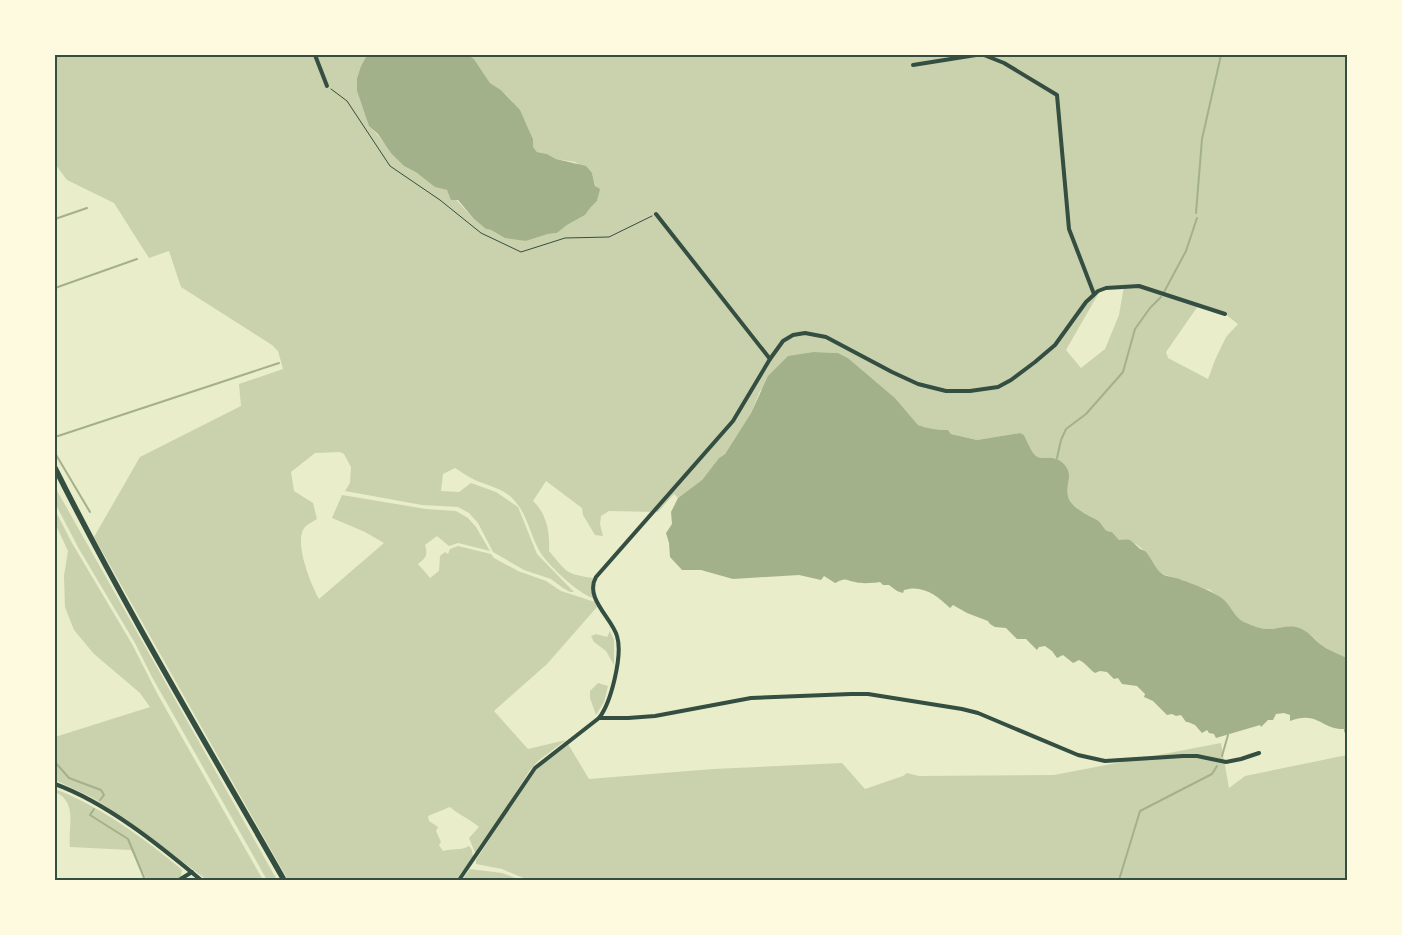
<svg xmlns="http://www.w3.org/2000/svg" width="1402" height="935" viewBox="0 0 1402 935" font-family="'Public Sans',sans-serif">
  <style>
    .green { fill: #cad2ad; fill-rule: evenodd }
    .water { fill: #a3b18a }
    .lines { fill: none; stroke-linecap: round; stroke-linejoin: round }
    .stream { stroke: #a3b18a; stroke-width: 2 }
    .path { stroke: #344e41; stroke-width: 1 }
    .minor { stroke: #344e41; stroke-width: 4 }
    .primary { stroke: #344e41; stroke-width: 5.5 }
    .neatline { fill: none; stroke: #344e41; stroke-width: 2 }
  </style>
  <rect width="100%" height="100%" fill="#e9edc9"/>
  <g class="green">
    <path d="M55 55H367L361 66 357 78V91L369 125 404 166 447 190 474 219 486 229 491 230 498 234 526 241 548 234 557 233 567 225 585 215 591 207 597 201 598 195 592 173 575 162 556 159 547 154 537 152 533 147V139L526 123 511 100 501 90 490 83 474 59 468 55H1347V658L1336 654 1320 644 1312 636 1295 627 1268 629 1245 626 1233 614 1229 606 1210 590 1191 585 1183 580 1165 575 1158 571 1145 551 1136 544 1119 540 1112 532 1107 531C1103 528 1101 522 1097 520 1088 514 1070 507 1068 496 1065 483 1075 475 1063 463 1052 453 1042 462 1035 455 1032 453 1026 439 1024 435L1019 433 977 440 951 434 948 430 929 429 918 425 895 398 848 358 838 353 814 352 760 391 751 413 725 454 719 458 702 480 678 498 674 494 658 512 609 511 601 516 600 524 603 536 595 535 583 515 582 508 546 481 533 501C547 514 550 533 549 551 567 572 565 574 593 578L592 588 593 598C580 595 545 563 539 550 529 532 528 515 513 499 503 488 488 486 475 480 468 477 462 472 455 468L443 474 441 491 459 492 471 483 496 492 518 507 537 554 574 592H570L563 588 551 579 524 570 493 552 478 523 469 513 458 507 422 505 345 491 350 483 351 467 344 454 340 452 315 453 291 472 294 491 313 503 317 519C314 521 309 523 306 526 292 539 311 585 319 599L384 543 365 532 332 518 342 495 426 509 456 511 468 518 476 527 490 551 458 543 449 546 437 536 425 545C428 555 426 558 418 564L430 578 439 571 440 556 445 552 448 554 450 549 458 546 491 554 494 558 518 571 546 581 561 591 595 602 597 607 547 664 494 711 528 749 566 740 538 761 530 770 476 855 469 838 479 827C470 819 459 815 450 807L428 816 429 821 438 827 436 831 441 842 439 845 443 851C452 848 461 851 469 846L472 850 473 857 456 880H288L94 537 140 457 241 406 239 384 283 369 278 351 272 345 181 287 169 251 149 258 114 203 67 180 55 164ZM1124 286 1119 315 1105 349 1081 368 1066 350 1097 296 1098 291ZM1198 306 1225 314 1238 324 1226 337 1215 360 1208 379 1168 358 1166 352Z"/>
    <polygon points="55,487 277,880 267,880 152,677 135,643 79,549 55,503"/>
    <polygon points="55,510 72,543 132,644 158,695 263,880 207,880 127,820 93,798 55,780 55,737 150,707 140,693 94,654 74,630 65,607 64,576 68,551 55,523"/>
    <polygon points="610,631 614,640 614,665 606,651 594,642 591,636 596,634 607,637"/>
    <polygon points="598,683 608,686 604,702 596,715 590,698 590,691"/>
    <polygon points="1221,743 1229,788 1245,776 1347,755 1347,880 528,880 502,869 476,864 476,860 531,775 538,767 568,744 589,779 713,769 842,763 865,789 903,776 907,773 919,776 1054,775"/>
    <path d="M55 789C101 807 142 837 180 868L182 870 181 876 175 880H147L131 850 70 847C68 826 78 802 55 792Z"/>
    <polygon points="470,869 502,873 520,880 462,880"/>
  </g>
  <g class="water">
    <polygon points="367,55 468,55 474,59 490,83 501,90 520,110 533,139 533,147 537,152 547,154 556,159 586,166 592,173 595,186 600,189 597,201 591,207 585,215 567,225 557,233 548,234 526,241 505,238 491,230 486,229 474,219 458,200 451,200 447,190 435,187 417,173 404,166 391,153 378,134 369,126 357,91 357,78 361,66"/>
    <path d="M814 352 838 353 848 358 895 398 918 425C928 429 938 430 948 430L951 434 977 440 1020 433 1024 435C1026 439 1032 453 1035 455 1042 462 1052 453 1063 463 1075 475 1065 483 1068 496 1070 507 1088 515 1097 520 1101 522 1103 528 1107 531L1112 532 1119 540C1131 539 1129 539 1138 547 1142 551 1140 548 1145 551 1152 558 1155 570 1164 575 1169 577 1176 577 1182 580 1195 585 1208 589 1220 597 1231 603 1233 618 1246 623 1253 626 1261 629 1269 629 1278 629 1290 624 1299 628 1308 631 1313 638 1320 644 1328 650 1338 654 1347 658V734L1344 732V729C1322 730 1318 710 1290 721V715L1284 713 1276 714 1273 720H1268L1261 727 1260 725 1216 738 1214 734 1209 733 1207 730 1202 733 1195 725 1188 722H1186L1181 715 1176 716 1172 714 1167 715 1153 701 1144 697 1145 694 1137 686 1122 684 1118 678 1114 679 1107 672 1100 671 1095 673C1089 669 1086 663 1079 660L1073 663 1063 655 1057 658 1052 651 1045 646 1039 647 1037 650 1026 639H1017L1006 628 995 627 990 624 988 621 967 613 953 605 950 608C938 596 922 584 904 590L903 593 897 591 889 585H883L880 582C873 583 861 584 855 582 844 580 847 577 835 583L824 576 821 580 799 575 733 579 701 570H682L670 557 669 543 666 533 672 524 671 512 678 498 702 480 719 458 725 454 751 413 768 376 788 356Z"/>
  </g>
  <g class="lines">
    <g class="stream">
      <polyline points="1196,213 1202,139 1221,55"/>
      <polyline points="55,219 87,208"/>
      <polyline points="55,288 137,259"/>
      <polyline points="1163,294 1186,251 1197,218"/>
      <polyline points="55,437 279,363"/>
      <polyline points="55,453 90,512"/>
      <polyline points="1057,458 1061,440 1066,429 1086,414 1123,372 1135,329 1150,308 1161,297"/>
      <polyline points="1222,756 1228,735"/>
      <polyline points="55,762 69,778 101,790 104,795 100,800"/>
      <polyline points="94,809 90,815 128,839 145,880"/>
      <polyline points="1119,880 1140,811 1212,774 1217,766"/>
    </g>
    <polyline class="path" points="331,89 347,101 390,166 440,200 481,233 521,252 565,238 609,237 652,216"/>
    <g class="minor">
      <polyline points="315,55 327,86"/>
      <polyline points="984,55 1004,63 1057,95 1069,229 1094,294"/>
      <polyline points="913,65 976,55"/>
      <polyline points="656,214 770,359"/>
      <polyline points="599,718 628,718 655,716 751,698 851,694 868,694 962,709 978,713 1078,755 1105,761 1183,756 1197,756 1226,762 1241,759 1259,753"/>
      <path d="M55 784C107 803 159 845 201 880"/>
      <polyline points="179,880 192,872"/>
      <path d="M459 880 535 768 599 718C611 703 623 655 617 636 612 618 584 598 596 577L733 421 770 359 783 341 793 335 805 333 826 337 892 372 918 384 946 391H970L998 387 1011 380 1035 362 1055 345 1086 302 1098 291 1106 288 1139 286 1225 314"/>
    </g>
    <path class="primary" d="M55 468C125 608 206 743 284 880"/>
  </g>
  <rect width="1402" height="935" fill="none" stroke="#fefae0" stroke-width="112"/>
  <rect x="56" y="56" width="1290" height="823" class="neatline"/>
</svg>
